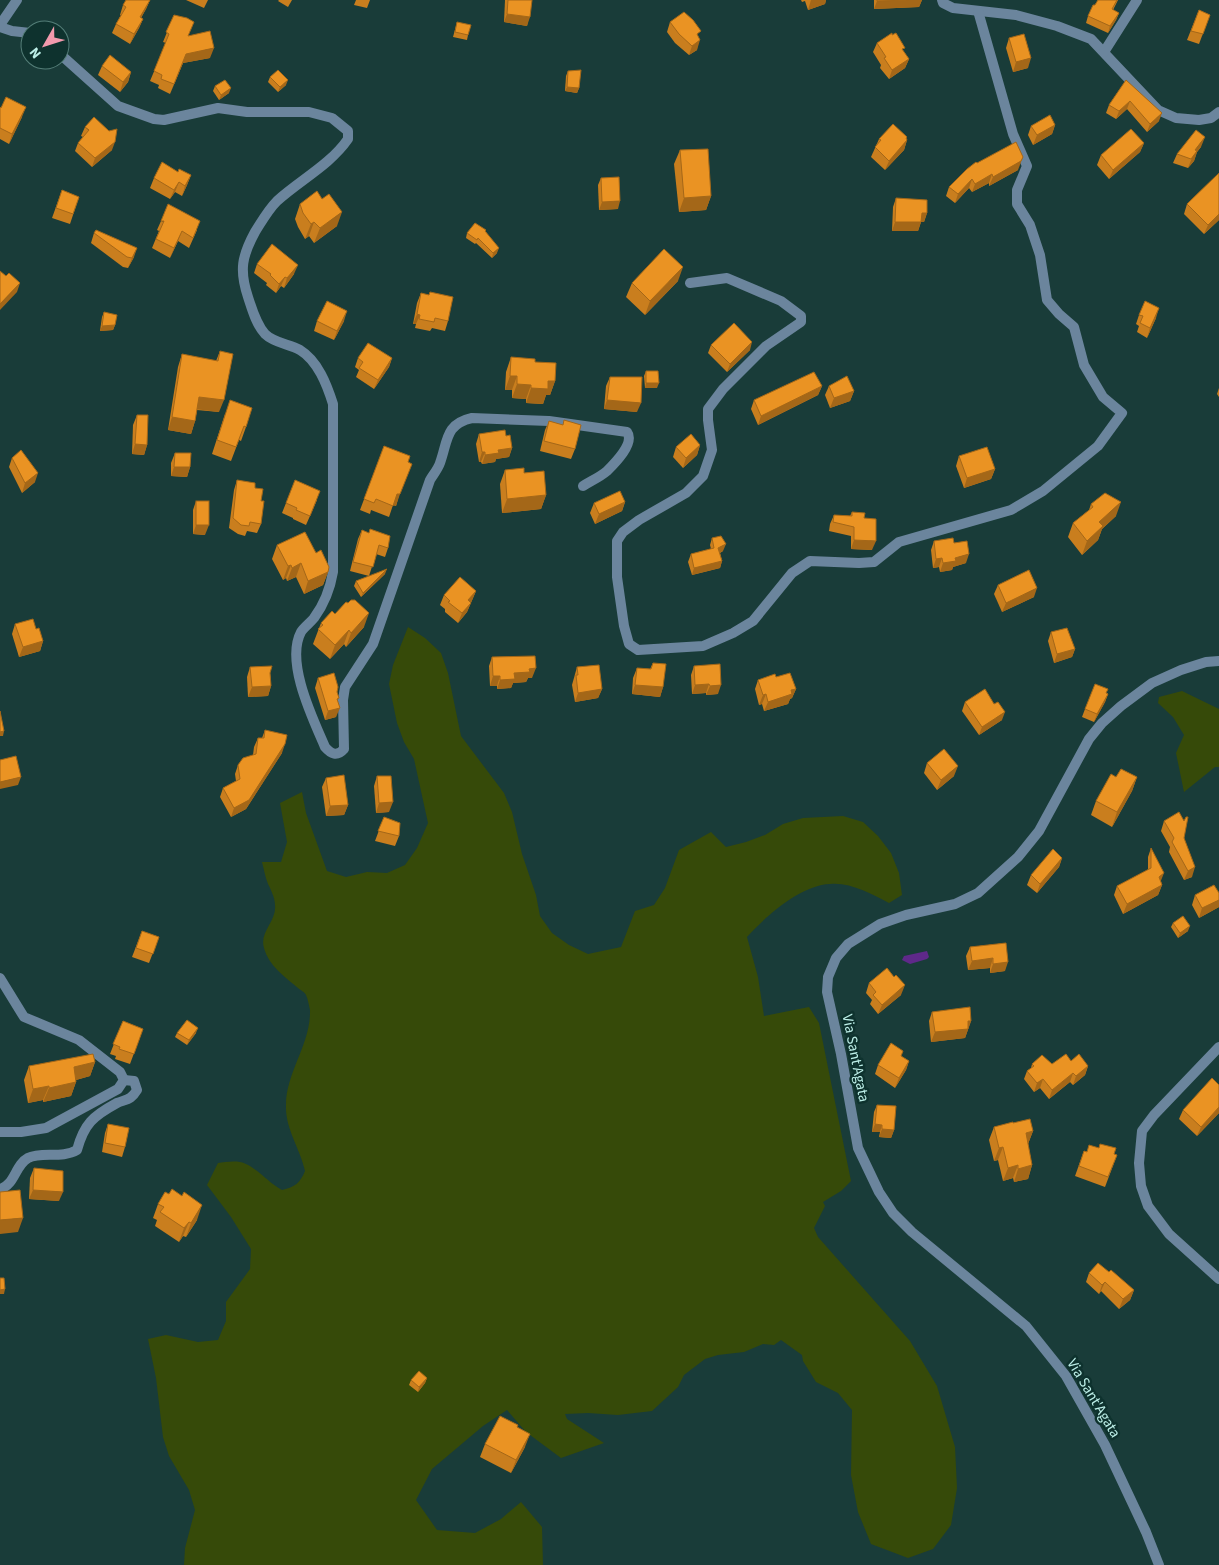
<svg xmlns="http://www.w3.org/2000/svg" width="1219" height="1565" viewBox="0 0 1219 1565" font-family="'Source Sans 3',sans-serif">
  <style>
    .green { fill: #364a09 }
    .water { fill: #5f298a }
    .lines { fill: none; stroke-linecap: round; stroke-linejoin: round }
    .minor { stroke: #6b859d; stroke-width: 10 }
    .tertiary { stroke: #6b859d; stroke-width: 10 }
    .wall { fill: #c97e1e }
    .shaded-wall { fill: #a46718 }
    .building { fill: #ea9323; stroke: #a46718 }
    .labels { text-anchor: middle; stroke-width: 5; stroke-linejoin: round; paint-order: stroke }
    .street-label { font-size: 15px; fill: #bdefe8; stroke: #0e322e }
  </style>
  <rect width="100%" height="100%" fill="#193c39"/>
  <g class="green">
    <path d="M408 627 425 638 441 653 448 673 461 736 504 793 512 812 522 854 536 895 540 916 552 933 569 945 588 954 621 947 635 911 654 905 665 888 679 850 711 832 726 847 746 842 765 835 783 824 803 818 843 816 863 822 878 836 891 853 899 873 902 895 889 903C872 894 850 882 830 884 801 885 766 916 747 937L758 977 764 1016 809 1007 819 1023 851 1181 841 1191 823 1202 825 1206 814 1228 818 1237 910 1341 937 1386 955 1447 957 1488 951 1525 933 1549 908 1558 871 1544 858 1512 851 1475 852 1410 838 1393 816 1382 803 1361 802 1355 781 1340 774 1345 763 1344 744 1352 718 1355 705 1359 684 1375 678 1387 652 1411 618 1415 588 1413 565 1414 567 1419 604 1443 561 1458 526 1432 507 1410 483 1426 432 1469 416 1500 437 1530 475 1533 501 1519 521 1502 542 1527 543 1565H184L185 1548 195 1510 189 1490 169 1456 163 1437 156 1378 148 1339 166 1335 198 1342 218 1340 226 1321V1302L250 1269 251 1249 231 1217 207 1185 218 1163C226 1162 238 1160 246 1164 259 1170 269 1183 282 1190 295 1187 300 1183 305 1171 300 1148 285 1129 286 1105 286 1072 311 1044 310 1010 309 1006 308 999 306 995 305 992 300 990 298 988 284 976 269 966 264 948 259 932 277 921 275 905 275 898 271 890 268 884 265 877 264 869 262 862H281L287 842 280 803 302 792 306 813 327 871 346 877 367 872 387 873 405 865 417 848 428 823 414 759 404 742 397 723 389 684 393 665Z"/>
    <polygon points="1182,691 1219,709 1219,767 1215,767 1184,792 1176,753 1184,735 1173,717 1158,703 1159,697"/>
  </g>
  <polygon class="water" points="927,951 929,957 927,959 910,964 902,960 904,956"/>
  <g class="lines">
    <g class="minor">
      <polyline points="942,0 943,3 953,8 1016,15 1057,26 1091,39 1158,110 1176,118 1199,120 1211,118 1219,112"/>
      <polyline points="0,25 17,0"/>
      <polyline points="0,27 12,31 30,33"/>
      <polyline points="1104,52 1137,0"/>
      <path d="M60 54 118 106 154 119 164 120 218 108 247 112H309L332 118 348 131V139C330 165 300 180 277 201 268 210 262 221 255 232 242 256 239 270 248 297 252 309 256 324 265 334 274 343 289 344 300 350 318 361 327 385 333 404V572C330 590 325 603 314 618 310 623 304 627 301 632 285 662 313 719 325 747 331 754 337 757 344 749L343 700 345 687 373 644 430 480C433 475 438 469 440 463 448 441 445 424 472 418L549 421 627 432C635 443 615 463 607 471 600 477 591 481 583 486"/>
      <polyline points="690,283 727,278 781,301 801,316 801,322 766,346 723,389 708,409 708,420 712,450 703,476 686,493 639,520 623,532 617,541 617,577 624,626 629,644 638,650 703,646 733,633 753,621 792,573 810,561 859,563 874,562 899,542 1011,510 1043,491 1098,446 1122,413 1103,397 1084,365 1074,327 1059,314 1047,300 1040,255 1030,225 1017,204 1017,190 1027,166 1013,134 978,11"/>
      <polyline points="0,978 24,1017 79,1040 120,1072 124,1080 118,1089 46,1128 21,1132 0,1132"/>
      <polyline points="1219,1047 1154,1115 1142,1131 1139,1163 1141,1186 1148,1206 1169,1234 1219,1279"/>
      <path d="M0 1189C15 1185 15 1165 28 1158 41 1151 62 1159 77 1150 84 1124 93 1116 117 1103 127 1099 131 1100 137 1090L134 1081 124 1080"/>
    </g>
    <polyline class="tertiary" points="1159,1565 1146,1532 1105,1445 1066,1376 1026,1326 912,1232 893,1213 879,1192 858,1148 841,1054 827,992 828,977 836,958 848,944 880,924 906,915 955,904 978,893 1018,857 1039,831 1089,739 1102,723 1121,706 1152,683 1181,670 1206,662 1219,661"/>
  </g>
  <g class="wall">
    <polygon points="150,0 146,9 141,18 143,19 139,28 130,44 112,33 116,24 121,15 120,15 123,5"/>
    <polygon points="186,0 208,0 204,8"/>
    <polygon points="279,0 292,0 288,7 278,1"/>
    <polygon points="356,0 370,0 367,8 354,5"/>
    <polygon points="505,0 532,0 527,26 504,22"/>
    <polygon points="801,0 826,0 825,4 808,10 805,1 802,2"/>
    <polygon points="874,0 922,0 919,7 874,9"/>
    <polygon points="1098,0 1118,0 1113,10 1119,13 1116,20 1108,33 1086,23 1088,16"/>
    <polygon points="1199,10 1210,15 1199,44 1187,40"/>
    <polygon points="174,15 189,36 210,58 183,63 170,94 158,88 159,85 150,81 166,43 163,42"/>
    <polygon points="457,22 468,35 467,40 453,37"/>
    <polygon points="670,22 698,37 697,50 689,55 675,43 667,32"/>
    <polygon points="892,35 909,59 905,68 889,79 880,68 881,65 873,52 877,43"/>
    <polygon points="1009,38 1028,68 1013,72 1006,48"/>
    <polygon points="102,66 131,72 128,82 120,92 98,75"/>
    <polygon points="568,71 579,88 577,93 565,91 566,76"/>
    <polygon points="270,77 286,85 278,92 268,82"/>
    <polygon points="1126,80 1159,121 1147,132 1127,109 1116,119 1106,113 1109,105"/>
    <polygon points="215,86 229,93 219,100 213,91"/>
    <polygon points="0,107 22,117 9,144 0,139"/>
    <polygon points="1055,125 1052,134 1033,145 1028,135 1031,126"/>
    <polygon points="85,127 112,150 92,167 75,151 78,143 83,137 81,136"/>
    <polygon points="879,139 906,139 907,140 904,150 885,170 871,157"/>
    <polygon points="1144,143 1140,152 1109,179 1097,165 1101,155"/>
    <polygon points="1201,147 1197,152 1194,161 1188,168 1173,163 1177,154"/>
    <polygon points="680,150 711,196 706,210 679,212 674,164"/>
    <polygon points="977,163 1018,170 989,186 989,183 972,192 969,188 955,203 946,196 949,187"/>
    <polygon points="178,172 191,175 187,185 182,196 175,192 170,199 150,188 154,178"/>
    <polygon points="1219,173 1219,220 1204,234 1184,214 1187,204"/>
    <polygon points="601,178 618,209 599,210 598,185"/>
    <polygon points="62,190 79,197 70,224 52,218"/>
    <polygon points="896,198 927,213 924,222 921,222 918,231 892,231 893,207"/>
    <polygon points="300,204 337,226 314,243 309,236 305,239 298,227 295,219"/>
    <polygon points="161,221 197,230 189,248 178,241 170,258 152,248 159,231 157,230"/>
    <polygon points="486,232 497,253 492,258 476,243 475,244 466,238 467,233"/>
    <polygon points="94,233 134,257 128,268 123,267 91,243"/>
    <polygon points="257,264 294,274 284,288 281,286 276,293 266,285 267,283 254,273"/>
    <polygon points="678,281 645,315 626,297 632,283"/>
    <polygon points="421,293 448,321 445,331 432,328 430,331 415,328 416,324 413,324 417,303"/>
    <polygon points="104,312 115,325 113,330 100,331 102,317"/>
    <polygon points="1139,315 1156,318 1147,338 1137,332 1139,326 1136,324"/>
    <polygon points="317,321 344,321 334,340 314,331"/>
    <polygon points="711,345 750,350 727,372 708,353"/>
    <polygon points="220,351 219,412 197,410 195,421 191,434 168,430 178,367 182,354 216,361"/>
    <polygon points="511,357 535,362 555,381 550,395 546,395 543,404 526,403 526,399 512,398 512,390 505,390 506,372"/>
    <polygon points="358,358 392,358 389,367 374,389 356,377 359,370 355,367"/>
    <polygon points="646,371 657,388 645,388 644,376"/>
    <polygon points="610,377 637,412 604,409 606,386"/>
    <polygon points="822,386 818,395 758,425 751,409 754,400"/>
    <polygon points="829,386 854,391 850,401 830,408 825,395"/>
    <polygon points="1219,388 1219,397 1217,394"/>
    <polygon points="225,414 246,427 241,441 239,440 231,461 212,454"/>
    <polygon points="137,415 147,445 144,455 132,454 133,425"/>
    <polygon points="549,421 563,425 575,449 571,459 540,451 545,430"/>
    <polygon points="479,434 506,436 512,448 509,457 496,459 495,462 482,464 481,462 479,462 476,444"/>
    <polygon points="700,445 697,455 683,468 673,457 676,447"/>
    <polygon points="384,446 408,462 396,506 393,505 389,517 371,510 370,514 360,510"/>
    <polygon points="175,453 190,467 187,477 171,476 171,463"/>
    <polygon points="959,456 995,469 991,479 964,488 956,466"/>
    <polygon points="12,458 35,482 22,493 9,467"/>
    <polygon points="505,470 524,473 546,495 541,509 502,513 500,484"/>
    <polygon points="237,480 255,488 261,501 261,524 257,533 247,531 245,536 238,534 229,528 234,490"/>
    <polygon points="317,500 306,525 293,519 293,518 282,513 286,503"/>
    <polygon points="196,501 205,535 193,534 193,510"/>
    <polygon points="625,502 622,511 595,524 590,513 594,503"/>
    <polygon points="1091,504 1116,516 1102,529 1098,540 1082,555 1068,537 1073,523 1089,510"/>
    <polygon points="852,512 864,518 872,550 851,549 851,536 829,531 830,524 834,515 850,516"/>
    <polygon points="362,530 388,548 385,557 376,554 369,576 385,574 361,597 354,586 356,581 369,576 350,571 358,539"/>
    <polygon points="712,538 723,551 720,553 722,561 720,568 692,575 688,562 691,554 711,549 710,545"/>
    <polygon points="934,541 966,563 953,567 952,570 940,572 939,567 933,568 931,550"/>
    <polygon points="277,545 316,553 328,572 323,585 304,594 296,577 287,581 286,578 283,580 272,559"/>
    <polygon points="998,585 1034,597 1002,612 994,594"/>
    <polygon points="476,591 467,612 458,623 445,612 445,609 440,605 444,595"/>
    <polygon points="335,614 364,627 346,647 344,644 330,659 313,644 321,623"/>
    <polygon points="15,624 36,629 43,641 40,651 19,657 12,634"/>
    <polygon points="1051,632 1075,649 1072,657 1054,663 1048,641"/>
    <polygon points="492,657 532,678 528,678 526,682 513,683 511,688 497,689 497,686 490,686 489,666"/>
    <polygon points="653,663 663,687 660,697 632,694 633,678 637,668 650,669"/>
    <polygon points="694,666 718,694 706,695 706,693 692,694 691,675"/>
    <polygon points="250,667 270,673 271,686 268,696 248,697 247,677"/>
    <polygon points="577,667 602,689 598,698 575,702 572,685"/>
    <polygon points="776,677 796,689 792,698 790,699 788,704 764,711 762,704 759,705 755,689 758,680"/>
    <polygon points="318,678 337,692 338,702 336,717 325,720 315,688"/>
    <polygon points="1107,693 1108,694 1105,702 1094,722 1082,717 1085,709"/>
    <polygon points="965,702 1002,720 979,735 962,711"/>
    <polygon points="265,730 282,753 246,809 231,817 220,797 223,788 236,781 235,774 238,765 253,755 254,747 258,738 262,738"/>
    <polygon points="927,763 954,776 937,790 924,773"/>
    <polygon points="377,776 389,812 376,813 374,786"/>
    <polygon points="1116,777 1137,777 1132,791 1112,827 1091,815 1096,801"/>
    <polygon points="326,778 348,805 344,815 326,816 322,787"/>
    <polygon points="384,817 399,836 395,846 375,841"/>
    <polygon points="1164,821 1184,821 1184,838 1192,877 1184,880 1169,852 1170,847 1161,831"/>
    <polygon points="1151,848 1162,885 1158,895 1123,914 1114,895 1117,886 1148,870 1148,857"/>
    <polygon points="1062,858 1059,867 1037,893 1027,885 1031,875"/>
    <polygon points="1195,895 1219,907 1199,918 1192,905"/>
    <polygon points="1173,923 1188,931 1178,938 1171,927"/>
    <polygon points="142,931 159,937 149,963 132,957"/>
    <polygon points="1006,943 1005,971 990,973 990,968 968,970 966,956 970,947"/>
    <polygon points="869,983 901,995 878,1014 870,1004 872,1000 866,993"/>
    <polygon points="932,1012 971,1021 965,1038 931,1042 929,1021"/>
    <polygon points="123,1021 143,1029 130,1064 115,1059 116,1056 110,1054"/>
    <polygon points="177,1033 196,1033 187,1045 175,1037"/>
    <polygon points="903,1051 901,1056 909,1061 906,1070 895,1088 875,1074 878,1065"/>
    <polygon points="1071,1061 1088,1066 1085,1075 1073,1085 1070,1082 1049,1099 1040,1088 1034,1092 1024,1079 1027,1071 1031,1068 1032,1064 1052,1064"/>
    <polygon points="95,1062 90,1076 76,1080 76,1082 71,1096 43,1102 43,1100 28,1103 24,1080 29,1066"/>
    <polygon points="1219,1085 1219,1113 1197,1136 1179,1119 1183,1110"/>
    <polygon points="877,1105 894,1130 891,1138 879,1137 880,1132 872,1132 874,1112"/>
    <polygon points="1013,1123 1033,1131 1028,1144 1032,1165 1028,1179 1014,1182 1013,1178 1003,1181 998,1160 994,1161 989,1140 994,1127"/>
    <polygon points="108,1124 125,1147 122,1157 102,1152 105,1133"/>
    <polygon points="1084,1151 1117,1155 1105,1187 1075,1176"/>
    <polygon points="34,1168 59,1201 29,1199 30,1178"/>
    <polygon points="158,1204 197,1220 186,1237 183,1236 179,1242 155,1226 157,1220 153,1218"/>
    <polygon points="1089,1273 1134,1290 1130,1300 1119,1309 1101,1291 1099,1294 1086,1282"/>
    <polygon points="427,1378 425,1383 418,1392 409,1385 411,1380"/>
    <polygon points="485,1444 525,1447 511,1473 480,1457"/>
  </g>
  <g class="shaded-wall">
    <polygon points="150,0 146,9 136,26 140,17"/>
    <polygon points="811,0 826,0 825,4 808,10"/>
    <polygon points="909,0 922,0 919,7 874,9 877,1"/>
    <polygon points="1119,13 1116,20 1108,33 1110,26"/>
    <polygon points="507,14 530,17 527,26 504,22"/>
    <polygon points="143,19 139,28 130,44 134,34"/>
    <polygon points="700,40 697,50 689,55 692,46"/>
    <polygon points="214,48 210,58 183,63 170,94 186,54"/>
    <polygon points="1031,58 1028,68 1013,72 1016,62"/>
    <polygon points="909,59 905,68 889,79 892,70"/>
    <polygon points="131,72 128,82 120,92 123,82"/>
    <polygon points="288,80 286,85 278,92 280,87"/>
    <polygon points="567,87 579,88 577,93 565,91"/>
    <polygon points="231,88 229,93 219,100 221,95"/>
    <polygon points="1130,101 1127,109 1116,119 1119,111"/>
    <polygon points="26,107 22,117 9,144 12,134"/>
    <polygon points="1162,113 1159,121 1147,132 1150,124"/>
    <polygon points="1055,125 1052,134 1033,145 1037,135"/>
    <polygon points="907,137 905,143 907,140 904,150 885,170 889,161"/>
    <polygon points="1205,137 1201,147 1197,152 1194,161 1188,168 1195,150"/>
    <polygon points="115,142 112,150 92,167 95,158"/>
    <polygon points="1144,143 1140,152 1109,179 1113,170"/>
    <polygon points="1023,157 1018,170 989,186 993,177"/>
    <polygon points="992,174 989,183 972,192 975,184"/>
    <polygon points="191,175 187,185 182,196 185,186"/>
    <polygon points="972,179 969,188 955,203 958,194"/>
    <polygon points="179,182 175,192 170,199 174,190"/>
    <polygon points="711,196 706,210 679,212 684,198"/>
    <polygon points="620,201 618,209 599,210 602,202"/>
    <polygon points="342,212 337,226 314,243 320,228"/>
    <polygon points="922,213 927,213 924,222 918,222"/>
    <polygon points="1219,214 1219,220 1204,234 1208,225"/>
    <polygon points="314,222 309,236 305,239 311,224"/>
    <polygon points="895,222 921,222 918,231 892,231"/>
    <polygon points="182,231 178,241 170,258 174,248"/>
    <polygon points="137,248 134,257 128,268 132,258"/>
    <polygon points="499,248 497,253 492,258 493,253"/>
    <polygon points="298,265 294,274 284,288 287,278"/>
    <polygon points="683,267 678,281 645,315 650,301"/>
    <polygon points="285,277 281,286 276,293 279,284"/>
    <polygon points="20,283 17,292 0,310 0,304"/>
    <polygon points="1159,308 1156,318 1147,338 1150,328"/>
    <polygon points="347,311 344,321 334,340 337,331"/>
    <polygon points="417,314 420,315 416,324 413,324"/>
    <polygon points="115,325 113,330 100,331 102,326"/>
    <polygon points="752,342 750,350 727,372 730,364"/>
    <polygon points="392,358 389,367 374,389 378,380"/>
    <polygon points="510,376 517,376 512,390 505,390"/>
    <polygon points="548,381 555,381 550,395 546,395 543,404 526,403 531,388"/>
    <polygon points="646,383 659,383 657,388 645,388"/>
    <polygon points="517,384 531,385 526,399 512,398"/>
    <polygon points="822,386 818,395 758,425 761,416"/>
    <polygon points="854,391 850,401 830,408 834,398"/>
    <polygon points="199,397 224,400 219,412 195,409"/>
    <polygon points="607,400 641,403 637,412 604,409"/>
    <polygon points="172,417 195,421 191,434 168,430"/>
    <polygon points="135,444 147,445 144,455 132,454"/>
    <polygon points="700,445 697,455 683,468 686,458"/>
    <polygon points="512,448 509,457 496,459 495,462 482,464 485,455 498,450"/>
    <polygon points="482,452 485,452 481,462 479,462"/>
    <polygon points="174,467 190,467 187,477 171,476"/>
    <polygon points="995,469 991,479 964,488 967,478"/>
    <polygon points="38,473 35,482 22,493 25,483"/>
    <polygon points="397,494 400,494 396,506 393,505"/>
    <polygon points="546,495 541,509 502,513 507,499"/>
    <polygon points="625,502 622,511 595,524 599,514"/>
    <polygon points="1121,502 1116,516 1102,529 1098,540 1082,555 1087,541 1099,522"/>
    <polygon points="196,525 209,525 205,535 193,534"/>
    <polygon points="854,540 876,541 872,550 851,549"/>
    <polygon points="726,544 723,551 715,555 718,548"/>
    <polygon points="969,554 966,563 953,567 952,570 940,572 943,563 955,558"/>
    <polygon points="942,558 939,567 933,568 936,559"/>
    <polygon points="722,561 720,568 692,575 694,568"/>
    <polygon points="301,563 296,577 287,581 292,568"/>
    <polygon points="291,565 286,578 283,580 288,566"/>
    <polygon points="387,569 385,574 361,597 363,593"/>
    <polygon points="328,572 323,585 304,594 308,581"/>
    <polygon points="1037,588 1034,597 1002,612 1006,603"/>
    <polygon points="476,591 467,612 458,623 462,613 468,600"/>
    <polygon points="369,613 364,627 346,647 351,633"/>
    <polygon points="349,630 344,644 330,659 335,645"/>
    <polygon points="43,641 40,651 19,657 23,647"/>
    <polygon points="1075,649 1072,657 1054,663 1057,654"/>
    <polygon points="536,668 532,678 528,678 526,682 513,683 511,688 497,689 500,680 514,673 529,669"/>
    <polygon points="493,676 500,676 497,686 490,686"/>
    <polygon points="709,684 706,693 692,694 695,685"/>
    <polygon points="635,685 663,687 660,697 632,694"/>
    <polygon points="721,685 718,694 706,695 710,686"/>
    <polygon points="271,686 268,696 248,697 252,687"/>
    <polygon points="602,689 598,698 575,702 578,693"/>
    <polygon points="796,689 792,698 790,699 788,704 764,711 768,702 791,690"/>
    <polygon points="766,694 762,704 759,705 763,695"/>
    <polygon points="1108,694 1105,702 1094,722 1097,714"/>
    <polygon points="340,708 336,717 325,720 328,711"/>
    <polygon points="1005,712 1002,720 979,735 982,727"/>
    <polygon points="4,731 3,736 0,736 0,732"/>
    <polygon points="285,744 282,753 246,809 231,817 234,808"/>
    <polygon points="958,766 954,776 937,790 941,780"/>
    <polygon points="21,777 18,785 0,789 0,782"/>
    <polygon points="1137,777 1132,791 1112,827 1117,812"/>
    <polygon points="393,802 389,812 376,813 379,803"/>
    <polygon points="348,805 344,815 326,816 330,806"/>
    <polygon points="1062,858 1059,867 1037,893 1040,884"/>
    <polygon points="1195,867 1192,877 1184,880 1188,871"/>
    <polygon points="1164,873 1160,883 1159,877"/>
    <polygon points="1162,885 1158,895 1123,914 1127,904"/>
    <polygon points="1219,900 1219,907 1199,918 1202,908"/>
    <polygon points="1190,926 1188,931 1178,938 1180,933"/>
    <polygon points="993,958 990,968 968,970 972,961"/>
    <polygon points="1008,962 1005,971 990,973 993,964"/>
    <polygon points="905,985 901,995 878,1014 882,1005"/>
    <polygon points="968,1021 971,1021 965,1038 931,1042 935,1032"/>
    <polygon points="198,1028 196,1033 187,1045 189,1040"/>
    <polygon points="909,1061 906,1070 895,1088 899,1078"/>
    <polygon points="95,1062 90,1076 69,1082 74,1067"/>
    <polygon points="1088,1066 1085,1075 1073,1085 1076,1076"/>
    <polygon points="1073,1073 1070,1082 1049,1099 1052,1090"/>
    <polygon points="1043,1079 1040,1088 1034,1092 1037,1083"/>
    <polygon points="76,1082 71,1096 43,1102 49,1088"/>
    <polygon points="49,1086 43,1100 28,1103 33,1089"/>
    <polygon points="1219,1107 1219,1113 1197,1136 1201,1127"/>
    <polygon points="875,1124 882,1125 880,1132 872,1132"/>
    <polygon points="882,1129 894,1130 891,1138 879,1137"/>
    <polygon points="1033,1131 1028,1144 1021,1146 1026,1133"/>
    <polygon points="1003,1147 998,1160 994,1161 999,1148"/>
    <polygon points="1018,1165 1013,1178 1003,1181 1008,1168"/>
    <polygon points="1032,1165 1028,1179 1014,1182 1018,1169"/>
    <polygon points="33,1190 63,1192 59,1201 29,1199"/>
    <polygon points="202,1205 197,1220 186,1237 191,1223"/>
    <polygon points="23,1218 18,1232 0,1234 0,1220"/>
    <polygon points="189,1222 183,1236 179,1242 184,1228"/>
    <polygon points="1105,1282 1101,1291 1099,1294 1102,1285"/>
    <polygon points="5,1289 4,1294 0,1294 0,1290"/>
    <polygon points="1134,1290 1130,1300 1119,1309 1123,1299"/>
    <polygon points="427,1378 425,1383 418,1392 419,1387"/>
    <polygon points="530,1434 525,1447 511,1473 516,1460"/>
  </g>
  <g class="building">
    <polygon points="126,0 150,0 140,17 143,19 134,34 116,24 126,7 123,5"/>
    <polygon points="508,0 532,0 530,17 507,14"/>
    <polygon points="877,0 909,0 877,1"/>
    <polygon points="1098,0 1117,0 1112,9 1119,13 1110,26 1088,16 1093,5 1095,5"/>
    <polygon points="1199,10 1210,15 1203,34 1191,31"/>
    <polygon points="684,12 693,20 701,31 697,34 700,40 692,46 679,34 670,22"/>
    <polygon points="174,15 187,18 194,22 188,36 210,31 214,48 186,54 174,84 161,79 162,75 154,71 169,34 166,32"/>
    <polygon points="457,22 471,25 468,35 455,32"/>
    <polygon points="892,33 892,35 896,33 905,48 902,49 909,59 892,70 884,58 886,57 877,43"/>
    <polygon points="1024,34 1031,58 1016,62 1009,38"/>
    <polygon points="110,55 131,72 123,82 102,66"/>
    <polygon points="278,70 288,80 280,87 270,77"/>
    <polygon points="581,70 579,88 567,87 568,71"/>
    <polygon points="225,80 231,88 221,95 215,86"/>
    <polygon points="1126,80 1162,113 1150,124 1130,101 1119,111 1109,105"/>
    <polygon points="6,97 26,107 12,134 0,128 0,107 1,108"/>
    <polygon points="1050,115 1055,125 1037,135 1031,126"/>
    <polygon points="94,117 109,131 117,129 115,142 95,158 78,143 89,130 85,127"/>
    <polygon points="893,124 907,137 906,138 907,140 889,161 875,147 881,140 879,139"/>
    <polygon points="1131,129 1144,143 1113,170 1101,155"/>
    <polygon points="1196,130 1205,137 1195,150 1197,151 1191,159 1177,154"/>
    <polygon points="1016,142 1023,157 1021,161 993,177 992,174 975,184 972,179 958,194 949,187 967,169 976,162 977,163"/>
    <polygon points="708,149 711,196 684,198 680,150"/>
    <polygon points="162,162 178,172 179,169 191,175 185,186 179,182 174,190 154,178"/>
    <polygon points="1219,173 1219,214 1208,225 1187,204"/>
    <polygon points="619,177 620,201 602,202 601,178"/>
    <polygon points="62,190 79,197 73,214 56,208"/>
    <polygon points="317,191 322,199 329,194 342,212 320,228 314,222 311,224 303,213 300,204"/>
    <polygon points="896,198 927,200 927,213 922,213 921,222 895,222"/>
    <polygon points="168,204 200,221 193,238 182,231 174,248 156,239 164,221 161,221"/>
    <polygon points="475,223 486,230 485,231 499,248 493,253 478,238 477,240 467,233"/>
    <polygon points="96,230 137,248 132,258 127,257 94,233"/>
    <polygon points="272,244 298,265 287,278 285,277 279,284 270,275 271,274 257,264"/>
    <polygon points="664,249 683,267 650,301 632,283"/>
    <polygon points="0,271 6,276 9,273 20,283 0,304"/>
    <polygon points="430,292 453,297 448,321 435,318 434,322 419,319 420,315 417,314 421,293 429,295"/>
    <polygon points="327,301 347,311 337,331 317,321"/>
    <polygon points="1145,301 1159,308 1150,328 1140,323 1143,316 1139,315"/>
    <polygon points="104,312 117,315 115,325 102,326"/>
    <polygon points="734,323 752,342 730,364 711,345"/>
    <polygon points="368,343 392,358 378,380 359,368 363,362 358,358"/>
    <polygon points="220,351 233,354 224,400 199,397 195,421 172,417 182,354 218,361"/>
    <polygon points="511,357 535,359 535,362 556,363 555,381 548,381 548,389 531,388 531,385 517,384 517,376 510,376"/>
    <polygon points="646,371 658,371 659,383 646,383"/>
    <polygon points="814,372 822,386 761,416 754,400"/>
    <polygon points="847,376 854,391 834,398 829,386"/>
    <polygon points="610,377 642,377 641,403 607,400"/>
    <polygon points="230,400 252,408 246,427 244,426 236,447 217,440"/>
    <polygon points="137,415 148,415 147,445 135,444"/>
    <polygon points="564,420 581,425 575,449 544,441 549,421 563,425"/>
    <polygon points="505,430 506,436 510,435 512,448 498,450 499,453 485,455 485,452 482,452 479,434"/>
    <polygon points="691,434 700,445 686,458 676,447"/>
    <polygon points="384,446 410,456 408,462 412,464 400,494 397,494 393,506 376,499 374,503 364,499"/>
    <polygon points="987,447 995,469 967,478 959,456"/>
    <polygon points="21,450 38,473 25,483 12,458"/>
    <polygon points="175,453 191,453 190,467 174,467"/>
    <polygon points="524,468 524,473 544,471 546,495 507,499 505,470"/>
    <polygon points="237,480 255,483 255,488 263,489 261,501 264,501 261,524 250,522 249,526 241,525 233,518"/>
    <polygon points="295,480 320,491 310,516 296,510 297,508 286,503"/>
    <polygon points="620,491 625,502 599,514 594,503"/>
    <polygon points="1105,493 1121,502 1099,522 1103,526 1087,541 1073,523 1093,507 1091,504"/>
    <rect x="196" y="501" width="13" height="24"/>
    <polygon points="852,512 865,513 864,518 876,519 876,541 854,540 854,527 833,522 834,515 852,516"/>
    <polygon points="370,529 390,536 388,548 379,545 373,567 353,562 362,530 369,533"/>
    <polygon points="305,532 316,553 321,550 329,567 328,572 308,581 301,563 292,568 291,565 288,566 277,545"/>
    <polygon points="721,536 726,544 718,548 722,561 694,568 691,554 714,548 712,538"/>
    <polygon points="953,538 954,543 967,541 969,554 955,558 956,561 943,563 942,558 936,559 934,541"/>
    <polygon points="387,569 363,593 356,581"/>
    <polygon points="1029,570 1037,588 1006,603 998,585"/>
    <polygon points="460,577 476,591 468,600 471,603 462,613 448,602 450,601 444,595"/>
    <polygon points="351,600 355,600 369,613 351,633 349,630 335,645 318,629 323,625 321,623 332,611 335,614 346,602 348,603"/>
    <polygon points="33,619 36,629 39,628 43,641 23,647 15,624"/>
    <polygon points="1067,628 1075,649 1057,654 1051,632"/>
    <polygon points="535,656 536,668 529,669 530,672 514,673 515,679 500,680 500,676 493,676 492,657"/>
    <polygon points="653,663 666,664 663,687 635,685 637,668 651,669"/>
    <polygon points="720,664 721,685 710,686 709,684 695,685 694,666"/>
    <polygon points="599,665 602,689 578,693 576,675 578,675 577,667"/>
    <polygon points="272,666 270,673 271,686 252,687 250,667"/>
    <polygon points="334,673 338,687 337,692 339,698 337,699 340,708 328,711 318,678"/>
    <polygon points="790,673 796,689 791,690 792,694 768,702 766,694 763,695 758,680 775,674 776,677"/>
    <polygon points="1095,684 1108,689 1106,693 1108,694 1097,714 1085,709"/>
    <polygon points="985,689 994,704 998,702 1005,712 982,727 965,702"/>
    <polygon points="0,711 4,731 0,732"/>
    <polygon points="265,730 287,735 285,744 249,800 234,808 223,788 240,779 238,765 243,758 256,754 258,738 264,738"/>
    <polygon points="944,749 958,766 941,780 927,763"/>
    <polygon points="16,756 21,777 0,782 0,760"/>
    <polygon points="1121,769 1137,777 1117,812 1096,801 1111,774 1116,777"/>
    <polygon points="344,775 348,805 330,806 326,778"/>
    <polygon points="377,776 391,776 393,802 379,803"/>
    <polygon points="1179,812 1184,821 1186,817 1188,817 1184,838 1195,867 1188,871 1172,842 1174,838 1164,821"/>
    <polygon points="384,817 400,823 399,836 378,831"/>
    <polygon points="1151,848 1164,873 1159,877 1162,885 1127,904 1117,886 1151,868"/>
    <polygon points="1053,849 1062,858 1040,884 1031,875"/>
    <polygon points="1214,885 1219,893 1219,900 1202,908 1195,895"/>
    <polygon points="1183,916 1190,926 1180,933 1173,923"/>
    <polygon points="142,931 159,937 153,954 136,948"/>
    <polygon points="1006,943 1008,962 993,964 993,958 972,961 970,947"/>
    <polygon points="887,968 894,977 896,975 905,985 882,1005 873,995 876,992 869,983"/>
    <polygon points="970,1007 971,1021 968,1021 968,1029 935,1032 932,1012"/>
    <polygon points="187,1020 198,1028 189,1040 177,1033"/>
    <polygon points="123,1021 143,1029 134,1054 119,1049 120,1047 113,1044"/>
    <polygon points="891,1043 903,1051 901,1056 909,1061 899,1078 878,1065"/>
    <polygon points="93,1054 95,1062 74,1067 76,1082 49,1088 49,1086 33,1089 29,1066"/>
    <polygon points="1066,1054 1071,1061 1079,1054 1088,1066 1076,1076 1073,1073 1052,1090 1043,1079 1037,1083 1027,1071 1034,1066 1032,1064 1042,1055 1052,1064"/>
    <polygon points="1212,1078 1219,1085 1219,1107 1201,1127 1183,1110"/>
    <polygon points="877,1105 896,1106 894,1130 882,1129 882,1125 875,1124"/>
    <polygon points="1030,1119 1033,1131 1026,1133 1032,1165 1018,1169 1018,1165 1008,1168 1003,1147 999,1148 994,1127 1013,1122 1013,1123"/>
    <polygon points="108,1124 129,1128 125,1147 105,1143"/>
    <polygon points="1100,1144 1116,1148 1114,1154 1117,1155 1108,1177 1079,1166 1084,1151 1087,1152 1089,1145 1099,1148"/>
    <polygon points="34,1168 63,1171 63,1192 33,1190"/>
    <polygon points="172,1189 182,1196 184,1192 202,1205 191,1223 189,1222 184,1228 160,1212 164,1207 158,1204 165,1192 169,1194"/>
    <polygon points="20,1190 23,1218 0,1220 0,1192"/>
    <polygon points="1098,1263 1109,1272 1111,1270 1134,1290 1123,1299 1105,1282 1102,1285 1089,1273"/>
    <polygon points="0,1278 4,1278 5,1289 0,1290"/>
    <polygon points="419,1371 427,1378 419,1387 411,1380"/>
    <polygon points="500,1416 518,1425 517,1427 530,1434 516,1460 485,1444"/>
  </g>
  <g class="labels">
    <g class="street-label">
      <text transform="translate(856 1058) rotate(79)" y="5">Via Sant'Agata</text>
      <text transform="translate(1094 1398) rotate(59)" y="5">Via Sant'Agata</text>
    </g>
  </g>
  <g transform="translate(45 45) rotate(231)"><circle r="24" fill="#0e322e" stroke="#547e78"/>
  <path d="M0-4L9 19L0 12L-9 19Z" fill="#f29aad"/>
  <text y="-8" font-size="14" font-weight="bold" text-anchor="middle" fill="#bdefe8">N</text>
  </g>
</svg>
